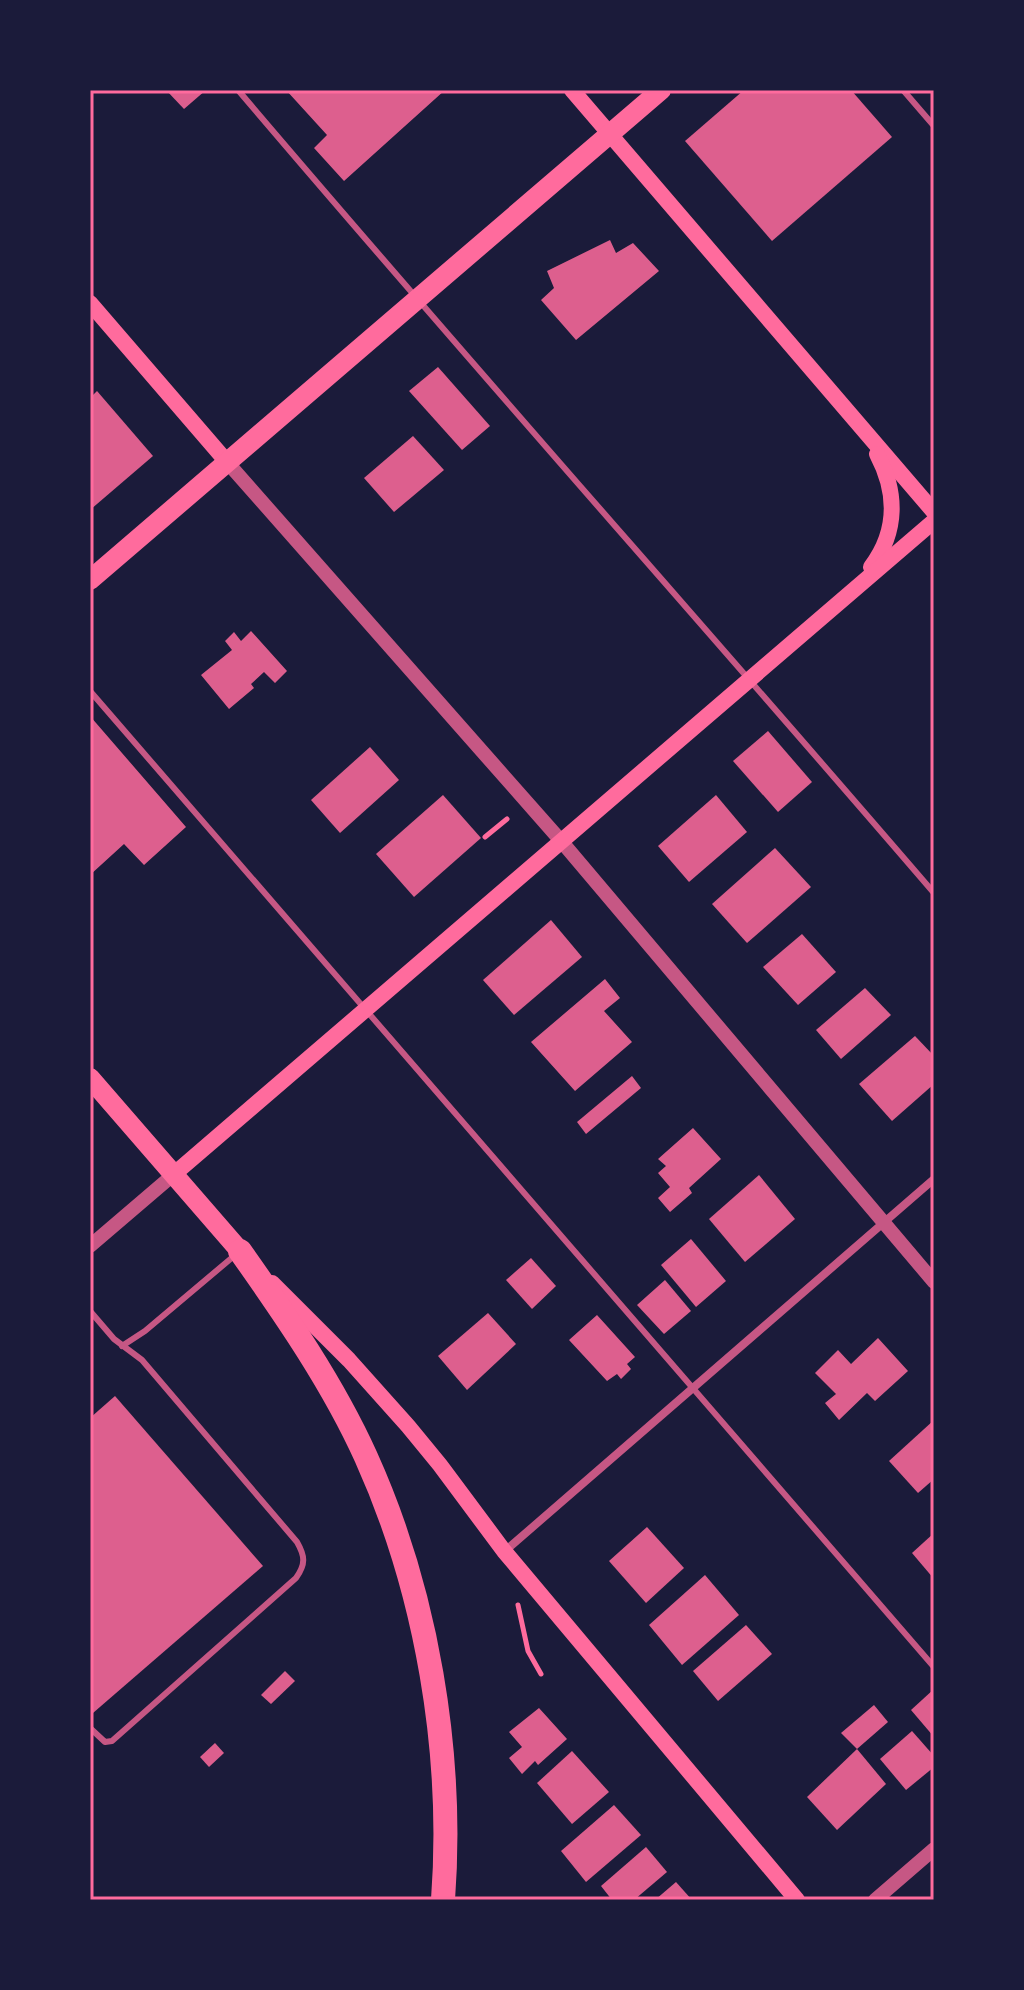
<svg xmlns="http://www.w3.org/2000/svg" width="1024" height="1990" viewBox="0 0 1024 1990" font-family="Rubik,sans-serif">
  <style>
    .building { fill: #dd5f8e }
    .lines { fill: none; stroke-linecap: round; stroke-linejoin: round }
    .path { stroke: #ff6b9d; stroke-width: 5 }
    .service { stroke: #c65784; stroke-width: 6 }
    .minor { stroke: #c65784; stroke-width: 8 }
    .tertiary { stroke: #c65784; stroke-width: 14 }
    .secondary { stroke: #ff6b9d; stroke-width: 16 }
    .primary { stroke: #ff6b9d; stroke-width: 20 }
    .motorway { stroke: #ff6b9d; stroke-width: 24 }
    .neatline { fill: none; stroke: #ff6b9d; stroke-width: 3 }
  </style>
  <rect width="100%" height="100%" fill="#1b1b3a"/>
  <g class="building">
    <polygon points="166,90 206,90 184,109"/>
    <polygon points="286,90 445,90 344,181 314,148 327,135"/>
    <polygon points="744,90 851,90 892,137 772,241 685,141"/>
    <polygon points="610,240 616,253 633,243 659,271 576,340 541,300 554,288 547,271"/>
    <polygon points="438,367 490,426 462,450 409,391"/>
    <polygon points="97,391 153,456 90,510 90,398"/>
    <polygon points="413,436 444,470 394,512 364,478"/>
    <polygon points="251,631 287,671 275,683 264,672 251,684 254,688 229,709 201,675 232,650 225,641 234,632 241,641"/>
    <polygon points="90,716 186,827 144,865 124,844 90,875"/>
    <polygon points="768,731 812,782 778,812 733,761"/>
    <polygon points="370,747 399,780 340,833 311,800"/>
    <polygon points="443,795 481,838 414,897 376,854"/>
    <polygon points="716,795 747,832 689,882 658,846"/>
    <polygon points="775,848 811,887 747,943 712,904"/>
    <polygon points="551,920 582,957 514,1015 483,980"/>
    <polygon points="802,934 836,972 798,1005 763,967"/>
    <polygon points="605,979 620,998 604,1011 632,1042 575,1091 531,1042"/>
    <polygon points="865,988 891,1015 841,1059 816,1030"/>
    <polygon points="915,1036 934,1056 934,1084 892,1121 859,1084"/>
    <polygon points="632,1076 641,1088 586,1134 577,1122"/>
    <polygon points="693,1128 721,1159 689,1188 692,1193 670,1212 658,1198 670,1187 658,1173 666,1166 658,1159"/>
    <polygon points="759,1175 795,1219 745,1262 709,1219"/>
    <polygon points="691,1239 726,1281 696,1307 661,1265"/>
    <polygon points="531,1258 556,1286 532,1309 506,1280"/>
    <polygon points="665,1280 691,1311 664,1334 637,1305"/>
    <polygon points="488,1313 516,1344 467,1390 438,1356"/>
    <polygon points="597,1315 635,1357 627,1364 631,1369 621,1379 617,1374 607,1381 569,1340"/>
    <polygon points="878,1338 908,1371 875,1401 867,1393 839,1420 825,1403 836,1394 815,1373 838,1350 851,1364"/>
    <polygon points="115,1396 263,1566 93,1713 90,1710 90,1418"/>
    <polygon points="934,1420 934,1479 918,1493 889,1461"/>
    <polygon points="647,1527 684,1568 646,1603 609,1561"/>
    <polygon points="934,1533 934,1579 912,1553"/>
    <polygon points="705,1575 739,1615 682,1665 649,1625"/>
    <polygon points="746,1625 772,1654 718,1701 693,1671"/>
    <polygon points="285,1671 295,1681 271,1704 261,1695"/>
    <polygon points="934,1689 934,1737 911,1710"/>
    <polygon points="874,1705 888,1722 857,1749 841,1733"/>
    <polygon points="539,1708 567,1739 538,1765 535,1761 522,1774 509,1758 522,1747 509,1732"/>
    <polygon points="912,1731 934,1756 934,1767 906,1790 880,1759"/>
    <polygon points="215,1743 224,1753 209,1767 200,1757"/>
    <polygon points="857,1749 886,1784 837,1830 807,1797"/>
    <polygon points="572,1751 609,1792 572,1824 537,1783"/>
    <polygon points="614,1805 641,1835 586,1882 561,1851"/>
    <polygon points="646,1847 667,1872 634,1900 612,1900 601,1886"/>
    <polygon points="676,1882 692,1900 655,1900"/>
  </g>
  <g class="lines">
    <g class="path">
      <polyline points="485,837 507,819"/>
      <polyline points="518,1605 528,1651 541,1674"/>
    </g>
    <g class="service">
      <path d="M238 90C467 360 703 624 934 893"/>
      <polyline points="903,90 934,126"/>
      <polyline points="90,691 934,1667"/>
      <path d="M90 1311 114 1339 142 1360 297 1542C305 1556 306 1564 296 1578L112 1741 105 1742 90 1728"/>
      <polyline points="122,1346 145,1331 234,1256"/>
    </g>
    <polyline class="minor" points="505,1551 934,1179"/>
    <g class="tertiary">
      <polyline points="227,462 562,842 934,1282"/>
      <polyline points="90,1246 173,1175"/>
      <polyline points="875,1900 934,1849"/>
    </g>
    <g class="secondary">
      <polyline points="572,90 934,512"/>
      <polyline points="90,303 227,462"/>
      <path d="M871 567C898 531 897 492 877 454"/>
      <polyline points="173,1175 934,521"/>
      <polyline points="272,1283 349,1360 408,1426 440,1465 504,1551 797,1900"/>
    </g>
    <g class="primary">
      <polyline points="90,580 661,90"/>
      <polyline points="90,1078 240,1251"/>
    </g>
    <path class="motorway" d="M240 1251C286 1316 333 1384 366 1457 427 1592 454 1753 443 1900"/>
  </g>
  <rect width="1024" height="1990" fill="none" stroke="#1b1b3a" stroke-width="184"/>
  <rect x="92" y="92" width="840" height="1806" class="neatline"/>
</svg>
